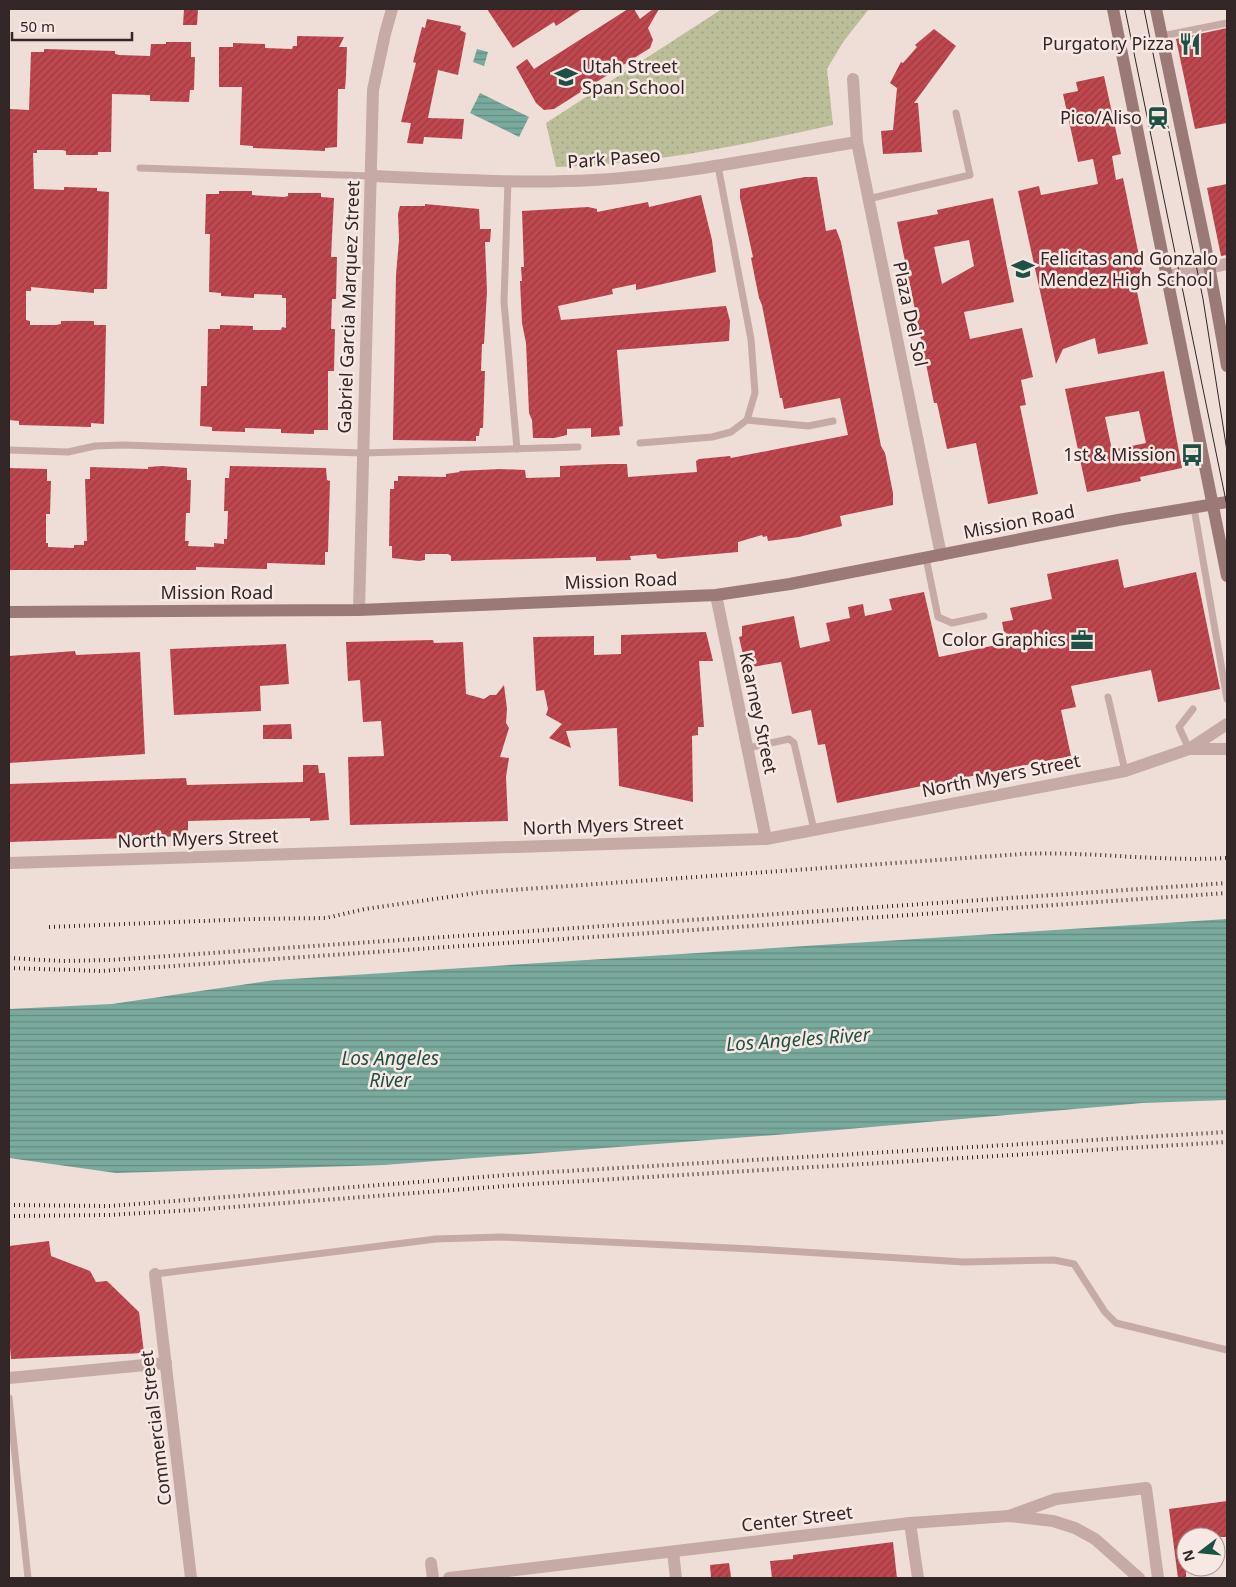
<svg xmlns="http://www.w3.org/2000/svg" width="1236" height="1587" viewBox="0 0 1236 1587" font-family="'Noto Sans',sans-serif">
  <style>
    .park { fill: url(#park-dots) }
    .water { fill: url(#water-rules) }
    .building { fill: url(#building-hatch); fill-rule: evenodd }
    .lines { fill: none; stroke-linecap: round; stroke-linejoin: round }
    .service { stroke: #c6aaa5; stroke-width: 7 }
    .minor { stroke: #c6aaa5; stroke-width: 12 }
    .tertiary { stroke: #c6aaa5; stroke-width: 12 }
    .secondary { stroke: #9a7977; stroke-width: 12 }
    .tram { stroke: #322626; stroke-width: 1 }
    .rail { stroke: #322626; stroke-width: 4; stroke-dasharray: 1 4; stroke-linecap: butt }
    .labels { text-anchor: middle; stroke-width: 5; stroke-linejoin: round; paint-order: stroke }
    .poi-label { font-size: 18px; fill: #322626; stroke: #f7e8e4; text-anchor: end }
    .street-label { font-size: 18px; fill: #322626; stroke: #f7e8e4 }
    .water-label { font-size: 19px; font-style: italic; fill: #1e5145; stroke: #f7e8e4 }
  </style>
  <defs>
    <pattern id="park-dots" width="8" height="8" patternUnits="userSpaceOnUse" patternTransform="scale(1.25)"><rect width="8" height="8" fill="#bcbd99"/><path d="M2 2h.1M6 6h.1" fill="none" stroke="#a2a284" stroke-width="1.8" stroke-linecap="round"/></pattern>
    <pattern id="water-rules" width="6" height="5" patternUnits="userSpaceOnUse" patternTransform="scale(1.25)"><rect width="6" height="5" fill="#79aa9d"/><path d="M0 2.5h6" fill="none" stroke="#648a80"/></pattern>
    <pattern id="building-hatch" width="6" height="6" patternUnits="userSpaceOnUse" patternTransform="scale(1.25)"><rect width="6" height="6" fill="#bf474f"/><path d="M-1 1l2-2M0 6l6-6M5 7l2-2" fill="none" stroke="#9c3b41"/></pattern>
  </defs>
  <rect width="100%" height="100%" fill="#efddd8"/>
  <path class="park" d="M722 9H869L843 42 827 69 833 125C742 145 650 165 556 167L546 123Z"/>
  <g class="water">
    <polygon points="477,49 488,52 484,66 473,62"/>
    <polygon points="480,93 529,117 519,137 470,113"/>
    <polygon points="1227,919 1227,1100 1142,1103 826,1131 384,1165 116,1173 9,1158 9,1009 112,1004 275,980"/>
  </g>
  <g class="building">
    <polygon points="184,9 198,9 197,25 183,25"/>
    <polygon points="487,9 582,9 556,26 554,22 513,48"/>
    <polygon points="628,9 634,9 640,19 653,9 659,9 648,28 653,40 650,48 554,109 544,110 536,103 516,67 527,59 534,69"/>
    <polygon points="427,19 461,26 460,30 466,33 458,75 438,70 428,118 464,119 462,139 424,137 423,144 407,143 411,123 401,122 416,63 413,62 422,27 425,28"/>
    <polygon points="1227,28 1227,123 1195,129 1176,39"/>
    <polygon points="934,29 956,46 914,103 918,103 922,152 883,154 881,131 893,130 897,88 890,83 901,62 903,63 917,47 915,45"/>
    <polygon points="297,36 344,37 339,47 347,47 346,76 345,89 338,89 337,147 325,148 325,151 253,148 253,146 240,145 242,87 219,87 219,47 233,47 233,43 265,44 265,48 292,49 293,46 297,46"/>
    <polygon points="166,42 191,42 191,57 195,57 194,90 190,90 189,102 150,101 150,95 112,94 111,152 98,152 98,155 66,155 66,151 62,150 37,150 37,153 33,153 34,189 64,190 64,187 97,188 97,191 109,192 107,289 94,289 94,293 31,287 31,291 26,291 26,320 30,321 30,325 56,325 61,324 61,321 94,321 94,325 106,325 104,424 91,423 91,427 19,425 19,421 9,420 10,109 29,110 31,52 44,52 44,49 115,51 115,54 119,55 150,56 151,44 166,44"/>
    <polygon points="1104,76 1121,154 1112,156 1116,180 1123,178 1145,285 1136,287 1148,344 1098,354 1095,338 1063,349 1056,364 1018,191 1039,186 1041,195 1098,184 1093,159 1078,162 1063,94 1078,91 1076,82"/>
    <polygon points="805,177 817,177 826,231 836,229 841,242 881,446 885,453 893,493 893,505 840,516 842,526 799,537 768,541 767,536 763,537 762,535 738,542 738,552 661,559 657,558 656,554 630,556 631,560 596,561 596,557 451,561 451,556 448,554 425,554 425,560 419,561 392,558 392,546 389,546 390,489 394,489 394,481 398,481 398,476 446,477 446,474 460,472 459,471 500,469 525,470 526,478 560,477 560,466 609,464 627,464 628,477 697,472 696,461 699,459 730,456 731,458 848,435 840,398 784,409 782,398 780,398 762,305 759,298 751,258 753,257 740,198 740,189"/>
    <polygon points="1227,184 1227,255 1221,256 1207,188"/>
    <polygon points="219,191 252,191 252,195 284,197 288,196 288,193 321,193 321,197 334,198 331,257 337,257 336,299 332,299 331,329 335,329 334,371 328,371 328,430 314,430 314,434 281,433 281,429 245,428 245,432 212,431 212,427 200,426 201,386 207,386 208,329 220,329 220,325 253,326 253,330 281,330 282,327 286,328 286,298 282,298 282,295 254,294 254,298 221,296 221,293 209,292 210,234 205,234 206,194 219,194"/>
    <polygon points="701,195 712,240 716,272 636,290 636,284 612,289 613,294 558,306 561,320 726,306 730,321 729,341 617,350 623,426 619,427 620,435 591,437 591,428 567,429 567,435 554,438 533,438 532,420 529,413 526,343 522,323 520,281 522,281 521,267 524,267 522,211 588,207 597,209 597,212 648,202 649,207"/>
    <path d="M993 198 1014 302 964 312 970 339 1022 328 1033 377 1021 380 1026 405 1020 406 1038 494 988 504 976 443 947 449 937 403H934L897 222 938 214 937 210ZM969 240 974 266 942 284 934 247Z"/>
    <polygon points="425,204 479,209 480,229 491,229 490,242 485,242 487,291 484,344 482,344 481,371 485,371 483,428 480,428 479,436 476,436 476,441 393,440 393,436 396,275 399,240 398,214 400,206 425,206"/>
    <path d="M1164 371 1182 468 1140 477 1141 481 1087 492 1065 389ZM1139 411 1146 443 1112 450 1105 417Z"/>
    <polygon points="162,466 187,468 187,480 191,480 190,513 186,513 185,541 189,541 188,546 214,547 214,543 224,544 224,539 227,539 228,511 224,511 225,478 229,478 230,466 326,468 327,480 330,481 328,552 325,552 325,565 267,563 267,569 196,567 196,570 9,570 9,468 47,469 47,481 51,481 50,514 46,514 46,543 48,543 48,547 74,548 74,545 84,545 84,541 87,541 85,479 90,479 90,467 148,469 148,467"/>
    <polygon points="1118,559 1124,588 1196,572 1220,689 1158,702 1151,670 1071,686 1076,707 1061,710 1071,756 837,803 825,744 818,745 811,710 792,714 781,662 746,668 739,637 742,636 742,626 794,616 800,648 830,641 826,623 850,618 848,607 863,604 865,616 892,610 889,599 924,592 939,657 1006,643 1002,622 1013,620 1010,608 1052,599 1047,574"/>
    <polygon points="706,632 713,661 699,661 704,727 698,727 698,735 692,736 693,802 619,786 617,728 566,731 571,748 549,738 562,724 546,715 548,709 544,690 536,691 533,637 594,636 594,655 621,654 621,635"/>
    <polygon points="433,640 434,643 463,642 466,694 484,699 490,695 496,695 504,685 507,709 506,723 509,728 500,757 509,758 506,777 508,821 350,825 348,757 384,756 381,721 363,722 360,680 348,681 346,642"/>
    <polygon points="286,644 289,684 260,686 261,711 174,715 170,649"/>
    <polygon points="75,651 76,655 140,652 145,754 9,763 9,656"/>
    <polygon points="291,724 292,739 263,739 263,725"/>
    <polygon points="303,765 318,765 319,773 325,773 329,820 310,821 310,818 188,821 188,836 9,842 9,784 186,778 187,785 303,782"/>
    <polygon points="49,1241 51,1256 90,1271 96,1282 107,1281 139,1312 144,1353 11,1359 9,1336 9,1246"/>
    <polygon points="1227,1501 1227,1537 1186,1537 1186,1577 1178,1578 1169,1509"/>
    <polygon points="893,1542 897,1578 772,1578 770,1561 793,1559 793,1555"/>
    <polygon points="729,1563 731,1577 711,1578 710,1565"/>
  </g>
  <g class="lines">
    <g class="service">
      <polyline points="1162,36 1227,23"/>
      <polyline points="140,168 371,176"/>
      <polyline points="508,181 504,302 517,449"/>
      <polyline points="868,199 970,175 956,113"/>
      <polyline points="747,420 808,426 833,421"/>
      <polyline points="640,443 712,437 731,432 747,420 755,393 751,339 718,166"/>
      <polyline points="9,450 68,452 95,446 123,445 362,453 578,447"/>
      <polyline points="1194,508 1227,699"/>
      <polyline points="926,558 938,617 952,623 984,616"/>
      <polyline points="1108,697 1125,771"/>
      <polyline points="748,748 789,739 794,743 814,830"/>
      <polyline points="1189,749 1179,727 1193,709"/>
      <polyline points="155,1274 436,1239 502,1237 752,1249 964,1262 1054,1260 1074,1264 1105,1312 1116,1323 1227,1350"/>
      <polyline points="9,1398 28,1578"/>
    </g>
    <g class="minor">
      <polyline points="853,79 857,142 941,555"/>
      <path d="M371 176C446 179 520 184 594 180 683 175 769 156 857 142"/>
      <polyline points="1167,276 1227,264"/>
      <polyline points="716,595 766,839"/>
      <polyline points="1189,749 1227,749"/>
      <polyline points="9,863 766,839 1125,771 1189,749 1227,724"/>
      <polyline points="155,1274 191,1578"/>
      <polyline points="9,1378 166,1363"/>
      <polyline points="1009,1516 1056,1499 1146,1488 1158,1578"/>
      <polyline points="673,1552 676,1578"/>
      <polyline points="431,1563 433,1578"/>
    </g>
    <g class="tertiary">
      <polyline points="359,610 373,90 385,34 392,9"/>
      <polyline points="910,1523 918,1578"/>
      <polyline points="449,1578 910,1523 1009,1516 1053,1521 1075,1528 1095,1539 1139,1578"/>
    </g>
    <g class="secondary">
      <polyline points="1113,9 1227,576"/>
      <polyline points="1156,9 1206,249 1227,366"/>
      <polyline points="9,612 359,610 716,595 790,584 1118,520 1227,502"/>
    </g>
    <g class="tram">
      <polyline points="1125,9 1227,506"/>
      <polyline points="1144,9 1203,299 1227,451"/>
    </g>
    <g class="rail">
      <path d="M49 927 253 919 326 918 365 909 483 892 1022 854C1091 851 1159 862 1227 858"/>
      <polyline points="9,958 63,961 110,960 1227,883"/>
      <polyline points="9,968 101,971 1227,893"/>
      <polyline points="9,1205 110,1206 533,1173 1227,1132"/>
      <polyline points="9,1216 109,1215 193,1210 532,1184 1227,1142"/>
    </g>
  </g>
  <defs>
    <symbol id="restaurant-bare" viewBox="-9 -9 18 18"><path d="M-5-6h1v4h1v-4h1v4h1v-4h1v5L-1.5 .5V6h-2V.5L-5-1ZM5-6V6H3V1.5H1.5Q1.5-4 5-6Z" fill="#1e5145" stroke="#f7e8e4" stroke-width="2.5" paint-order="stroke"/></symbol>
    <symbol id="school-bare" viewBox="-9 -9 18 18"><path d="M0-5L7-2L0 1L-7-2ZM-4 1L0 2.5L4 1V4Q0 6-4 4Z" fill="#1e5145" stroke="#f7e8e4" stroke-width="2.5" paint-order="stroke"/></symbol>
    <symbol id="station-bare" viewBox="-9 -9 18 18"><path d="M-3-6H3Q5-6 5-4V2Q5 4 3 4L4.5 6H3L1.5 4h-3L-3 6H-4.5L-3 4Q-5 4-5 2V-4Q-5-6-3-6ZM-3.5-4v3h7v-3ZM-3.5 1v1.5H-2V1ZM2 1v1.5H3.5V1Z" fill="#1e5145" stroke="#f7e8e4" stroke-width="2.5" paint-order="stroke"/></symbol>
    <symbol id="bus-bare" viewBox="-9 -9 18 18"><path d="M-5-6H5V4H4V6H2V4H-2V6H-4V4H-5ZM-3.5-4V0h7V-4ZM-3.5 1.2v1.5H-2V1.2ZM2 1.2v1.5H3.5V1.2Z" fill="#1e5145" stroke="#f7e8e4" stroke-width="2.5" paint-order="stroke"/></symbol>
    <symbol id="office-bare" viewBox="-9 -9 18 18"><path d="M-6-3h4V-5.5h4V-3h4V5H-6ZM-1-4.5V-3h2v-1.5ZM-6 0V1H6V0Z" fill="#1e5145" stroke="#f7e8e4" stroke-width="2.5" paint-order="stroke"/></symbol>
  </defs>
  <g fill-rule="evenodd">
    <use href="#restaurant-bare" x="1174" y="28" width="32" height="32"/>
    <use href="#school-bare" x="550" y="61" width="32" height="32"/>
    <use href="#station-bare" x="1142" y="102" width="32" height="32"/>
    <use href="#school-bare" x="1007" y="253" width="32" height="32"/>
    <use href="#bus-bare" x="1176" y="439" width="32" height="32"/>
    <use href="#office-bare" x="1066" y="624" width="32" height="32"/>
  </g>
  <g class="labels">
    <g class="poi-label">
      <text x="1174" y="50">Purgatory Pizza</text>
      <text x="582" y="73" text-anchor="start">Utah Street<tspan x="582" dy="21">Span School</tspan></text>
      <text x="1142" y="124">Pico/Aliso</text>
      <text x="1040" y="265" text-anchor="start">Felicitas and Gonzalo<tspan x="1040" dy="21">Mendez High School</tspan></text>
      <text x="1176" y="461">1st &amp; Mission</text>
      <text x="1066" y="646">Color Graphics</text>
    </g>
    <g class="street-label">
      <text transform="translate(614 159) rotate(-4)" y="6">Park Paseo</text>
      <text transform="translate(349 307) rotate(-88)" y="6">Gabriel Garcia Marquez Street</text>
      <text transform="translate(910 314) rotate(78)" y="6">Plaza Del Sol</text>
      <text transform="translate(1019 522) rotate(-11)" y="6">Mission Road</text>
      <text transform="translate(621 581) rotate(-2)" y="6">Mission Road</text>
      <text x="217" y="599">Mission Road</text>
      <text transform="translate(758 713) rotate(78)" y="6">Kearney Street</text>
      <text transform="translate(1001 776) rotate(-11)" y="6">North Myers Street</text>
      <text transform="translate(603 826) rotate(-2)" y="6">North Myers Street</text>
      <text transform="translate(198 839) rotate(-2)" y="6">North Myers Street</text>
      <text transform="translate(156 1428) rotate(-97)" y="6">Commercial Street</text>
      <text transform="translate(797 1519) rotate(-7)" y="6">Center Street</text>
    </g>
    <g class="water-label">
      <text transform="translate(798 1039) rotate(-4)" y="7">Los Angeles River</text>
      <text x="390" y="1065">Los Angeles<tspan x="390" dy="22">River</tspan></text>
    </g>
  </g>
  <rect width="1236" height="1587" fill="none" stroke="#322626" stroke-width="20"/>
  <g transform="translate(1201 1552) rotate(254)"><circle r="24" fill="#f7e8e4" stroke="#a89a98"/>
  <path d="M0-4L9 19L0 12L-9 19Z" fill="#1e5145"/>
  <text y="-8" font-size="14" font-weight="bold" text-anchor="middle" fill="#322626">N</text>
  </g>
  <path d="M12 32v8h120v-8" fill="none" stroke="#322626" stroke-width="2.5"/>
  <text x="20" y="32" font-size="15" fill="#322626" stroke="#f7e8e4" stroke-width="4" paint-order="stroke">50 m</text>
</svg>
